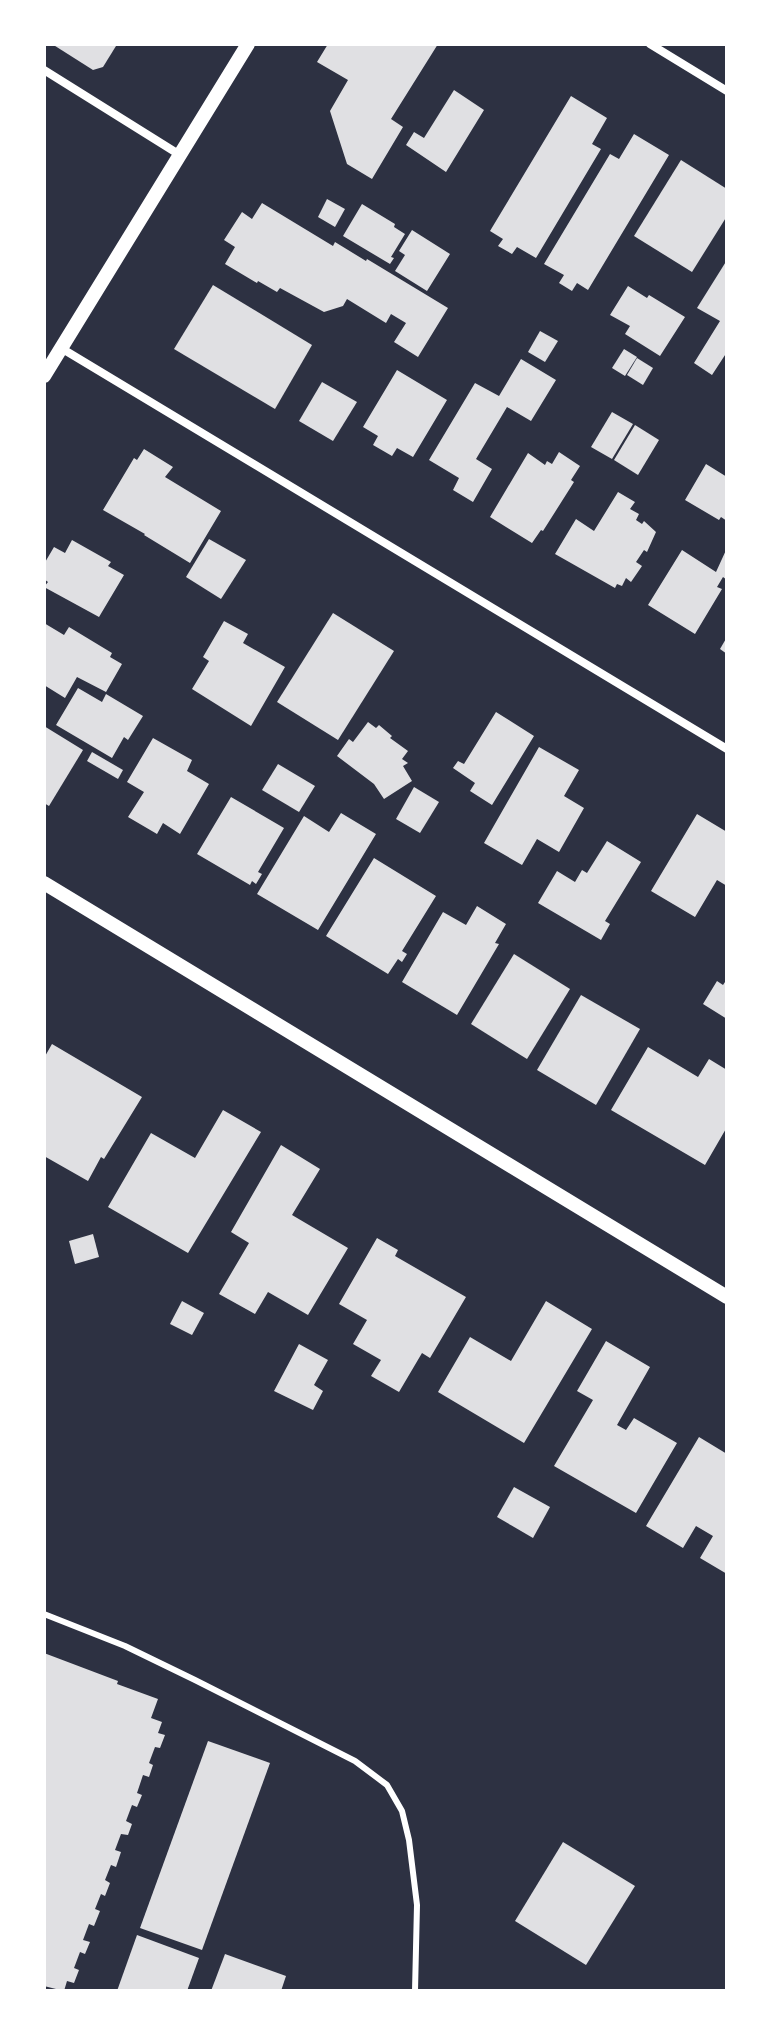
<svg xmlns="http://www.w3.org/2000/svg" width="771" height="2035" viewBox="0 0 771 2035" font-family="'Fira Sans',sans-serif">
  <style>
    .building { fill: #e0e0e3 }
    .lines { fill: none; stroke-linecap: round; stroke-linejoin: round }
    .service { stroke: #fff; stroke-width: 6 }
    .minor { stroke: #fff; stroke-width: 8 }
    .tertiary { stroke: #fff; stroke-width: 14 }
  </style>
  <rect width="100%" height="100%" fill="#2d3142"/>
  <g class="building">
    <polygon points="52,44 113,44 116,46 103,67 93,70"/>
    <polygon points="328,44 438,44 391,119 403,127 372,179 347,164 330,111 348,80 317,62"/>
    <polygon points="454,90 484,110 446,172 406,145 414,132 424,138"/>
    <polygon points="571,96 607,118 592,144 601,149 536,258 517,247 512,254 498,246 503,239 490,231"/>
    <polygon points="634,134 669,155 588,290 577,283 572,291 559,283 564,275 544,264 610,154 619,159"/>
    <polygon points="681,160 727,189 727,216 692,272 634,236"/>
    <polygon points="327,199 345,209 335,227 318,217"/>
    <polygon points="262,203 333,246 335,242 366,261 367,259 448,308 418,357 394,342 406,323 391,314 386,323 347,299 343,306 324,312 280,288 277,292 258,281 257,283 225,264 235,247 224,240 242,212 252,219"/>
    <polygon points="362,204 395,224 394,227 405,234 391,257 394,258 390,264 343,236"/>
    <polygon points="412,230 450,254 427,291 395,271 405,255 399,251"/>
    <polygon points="727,260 727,352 712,375 694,363 720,321 697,308"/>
    <polygon points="213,285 312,345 275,409 174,349"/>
    <polygon points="628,286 647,298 649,295 685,317 660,356 625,334 630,326 610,315"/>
    <polygon points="540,331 558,341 545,362 528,352"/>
    <polygon points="624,349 637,357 625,376 612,368"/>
    <polygon points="637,358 653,368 643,385 627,375"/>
    <polygon points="521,359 556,380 531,421 507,407 476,459 492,469 473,502 453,490 459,478 429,460 475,383 499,396"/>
    <polygon points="397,370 447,400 413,457 397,448 392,456 373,445 378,436 363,427"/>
    <polygon points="322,382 357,402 333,441 299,421"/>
    <polygon points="612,412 633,424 612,459 591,447"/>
    <polygon points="635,425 659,440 638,475 614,460"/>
    <polygon points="144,449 173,467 165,477 221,511 190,563 144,535 145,534 103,510 134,458 137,460"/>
    <polygon points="559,452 580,466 571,480 574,482 543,531 541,530 532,543 490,517 528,453 545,465 547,461 552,464"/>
    <polygon points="706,464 727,477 727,521 721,517 719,520 685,500"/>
    <polygon points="618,492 635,502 630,509 639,514 636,520 642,524 644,521 656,532 647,552 644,550 636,562 642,566 631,582 626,578 622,586 617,584 615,588 555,554 576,519 594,531"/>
    <polygon points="209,539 246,560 221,599 186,577"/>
    <polygon points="72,540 111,562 108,566 124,575 99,617 44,587 48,582 44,579 44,564 54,547 65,553"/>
    <polygon points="727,548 727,580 723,577 717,587 722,589 695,634 648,605 682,550 716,572"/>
    <polygon points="333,613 394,651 338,740 277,702"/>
    <polygon points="224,621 248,634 243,643 285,667 251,726 192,689 209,661 203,657"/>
    <polygon points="44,623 64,635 69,627 112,653 110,657 122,664 106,692 77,677 65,698 44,685"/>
    <polygon points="727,637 727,654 720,649"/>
    <polygon points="78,688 102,702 106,694 143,716 128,740 124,737 112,758 56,725"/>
    <polygon points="496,712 534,736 492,805 470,791 475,783 453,768 458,761 464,764"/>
    <polygon points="368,722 376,728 379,725 392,736 390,738 408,751 402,759 408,763 403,766 412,781 384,799 374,784 337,756 349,739 353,742"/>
    <polygon points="44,726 83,750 49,806 44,803"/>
    <polygon points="153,738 192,760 187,771 209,784 180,834 163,823 157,834 128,817 144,792 127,782"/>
    <polygon points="539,747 579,770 564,796 584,808 559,852 537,839 522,865 484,843"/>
    <polygon points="92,752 123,770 118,779 87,761"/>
    <polygon points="278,764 315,786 299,812 262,790"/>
    <polygon points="414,787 439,802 420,833 396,819"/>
    <polygon points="231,797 284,828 258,872 262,874 256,884 252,881 250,885 197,854"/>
    <polygon points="341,813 376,834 318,930 257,894 304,816 329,832"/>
    <polygon points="697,814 727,832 727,886 717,880 695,917 651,891"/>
    <polygon points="607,841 641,862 605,921 610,924 601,940 538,903 557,871 575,882 582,870 587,873"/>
    <polygon points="374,858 436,896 402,951 407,954 402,962 398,959 388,974 326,936"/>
    <polygon points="477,906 506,924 495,943 499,944 457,1015 402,982 443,912 466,925"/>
    <polygon points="514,954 570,989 527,1059 471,1024"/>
    <polygon points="727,979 727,1019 703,1004 717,981 723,985"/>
    <polygon points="581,995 640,1029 596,1105 537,1070"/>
    <polygon points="52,1044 142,1097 104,1159 101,1157 88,1181 44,1156 44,1058"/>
    <polygon points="648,1047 698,1077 709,1059 727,1070 727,1127 705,1165 611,1110"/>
    <polygon points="223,1110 261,1132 188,1253 108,1207 151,1133 195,1158"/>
    <polygon points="281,1145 320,1169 292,1215 348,1248 308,1315 268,1292 255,1314 219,1294 249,1243 231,1232"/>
    <polygon points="93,1234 99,1257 75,1264 69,1241"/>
    <polygon points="377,1238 398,1250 395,1256 466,1297 430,1358 422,1353 399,1392 371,1376 381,1360 353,1344 367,1320 339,1304"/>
    <polygon points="182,1301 204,1313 192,1335 170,1324"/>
    <polygon points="546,1301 592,1329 524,1443 438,1392 470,1337 511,1361"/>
    <polygon points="606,1341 650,1367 617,1425 626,1430 634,1418 677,1443 636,1513 554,1466 593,1400 577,1391"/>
    <polygon points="299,1344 328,1360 314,1385 323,1391 313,1410 274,1391"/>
    <polygon points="699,1437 727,1454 727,1574 700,1558 713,1536 696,1526 683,1548 646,1526"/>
    <polygon points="514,1487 550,1507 533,1538 497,1517"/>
    <polygon points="44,1653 118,1681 117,1684 158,1699 151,1718 162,1722 158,1733 165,1735 160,1748 155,1747 149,1763 153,1765 149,1777 143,1775 137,1793 142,1795 137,1807 132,1805 126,1821 132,1824 128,1835 121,1834 115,1850 121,1852 116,1867 111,1865 105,1880 110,1883 105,1896 101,1894 95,1909 100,1911 94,1926 89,1924 83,1940 90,1942 85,1954 80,1952 74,1968 79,1970 74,1983 67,1981 64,1991 44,1986"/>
    <polygon points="208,1741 270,1763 202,1950 140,1928"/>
    <polygon points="563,1842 635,1886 586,1965 515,1921"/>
    <polygon points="137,1935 199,1958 187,1991 117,1991"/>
    <polygon points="225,1954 286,1976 281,1991 211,1991"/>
  </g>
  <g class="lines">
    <polyline class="service" points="44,1614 125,1646 195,1680 355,1761 387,1785 402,1811 409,1840 417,1905 415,1991"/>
    <g class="minor">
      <polyline points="650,44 727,91"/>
      <polyline points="44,70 180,155"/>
      <polyline points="61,348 727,749"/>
    </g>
    <g class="tertiary">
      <polyline points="44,376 248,44"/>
      <polyline points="44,883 727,1297"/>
    </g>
  </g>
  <rect width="771" height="2035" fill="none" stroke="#ffffff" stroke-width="92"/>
</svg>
